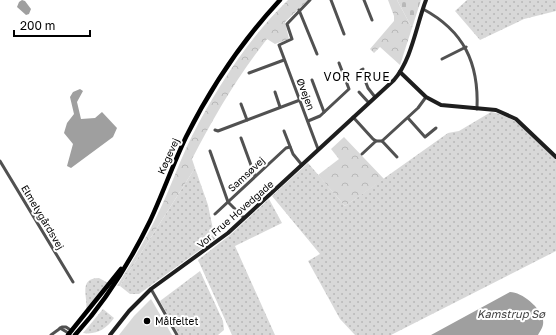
<svg xmlns="http://www.w3.org/2000/svg" width="556" height="335" viewBox="0 0 556 335" font-family="'Golos Text',sans-serif">
  <style>
    .grass { fill: url(#grass-dots) }
    .forest { fill: url(#forest-crowns) }
    .cemetery { fill: url(#cemetery-stones) }
    .park { fill: #d8d8d8 }
    .water { fill: #9f9f9f }
    .lines { fill: none; stroke-linecap: round; stroke-linejoin: round }
    .street { stroke: #515151; stroke-width: 3 }
    .secondary { stroke: #1e1e1e; stroke-width: 4 }
    .primary { stroke: #000; stroke-width: 4.5 }
    .poi-dot { fill: #000; stroke: #fff; stroke-width: 1.5 }
    .labels { text-anchor: middle; stroke-width: 4; stroke-linejoin: round; paint-order: stroke }
    .street-label { font-size: 10px; fill: #000; stroke: #fff }
    .poi-label { font-size: 10px; fill: #000; stroke: #fff; text-anchor: start }
    .water-label { font-size: 11px; font-style: italic; fill: #404040; stroke: #fff }
    .quarter-label { font-size: 12px; letter-spacing: 1px; fill: #000; stroke: #fff }
  </style>
  <defs>
    <pattern id="grass-dots" width="8" height="8" patternUnits="userSpaceOnUse"><rect width="8" height="8" fill="#d8d8d8"/><path d="M2 2h.1M6 6h.1" fill="none" stroke="#b8b8b8" stroke-width="1.8" stroke-linecap="round"/></pattern>
    <pattern id="forest-crowns" width="20" height="18" patternUnits="userSpaceOnUse"><rect width="20" height="18" fill="#d8d8d8"/><path d="M2 6a3 3 0 1 1 6 0M12 15a3 3 0 1 1 6 0" fill="none" stroke="#b8b8b8"/></pattern>
    <pattern id="cemetery-stones" width="16" height="16" patternUnits="userSpaceOnUse"><rect width="16" height="16" fill="#d8d8d8"/><path d="M2 7V4a2 2 0 0 1 4 0v3zM10 15v-3a2 2 0 0 1 4 0v3z" fill="#b8b8b8"/></pattern>
  </defs>
  <rect width="100%" height="100%" fill="#fff"/>
  <g class="grass">
    <polygon points="467,0 556,0 556,11 524,19 480,40 455,11"/>
    <path d="M491 112C519 117 537 140 556 159V251L391 335H355L340 319 308 261 320 254 272 196 308 163 345 206 448 133 459 131Z"/>
    <polygon points="195,168 208,205 215,239 139,294 130,294 120,286"/>
    <polygon points="269,199 282,223 235,246 275,335 232,335 198,260 230,235"/>
    <polygon points="200,271 223,321 224,330 218,335 179,335 160,301"/>
    <path d="M99 278 108 283 86 311C89 299 77 278 99 278Z"/>
    <path d="M103 309 114 318C106 329 97 335 83 333Z"/>
  </g>
  <g class="forest">
    <path d="M288 0H308L285 22 289 39 275 44 267 39C236 79 215 115 192 159L195 168 120 286H117C134 259 150 232 163 203 173 181 181 158 192 136 217 87 248 39 288 0Z"/>
    <polygon points="388,0 397,0 412,28 400,65 380,47 374,53 370,49 394,21 394,16"/>
    <polygon points="344,137 384,179 345,206 318,175 339,159 331,149"/>
  </g>
  <polygon class="cemetery" points="397,0 421,0 412,28"/>
  <polygon class="park" points="151,299 172,335 119,335 134,316"/>
  <g class="water">
    <polygon points="22,0 25,1 31,9 29,14 26,15 17,7 19,2"/>
    <polygon points="80,89 83,91 77,102 81,119 95,118 102,112 117,128 113,137 71,168 67,166 73,144 64,133 67,123 74,114 70,97 73,92"/>
    <path d="M510 292C522 292 541 308 543 320 544 326 541 330 538 335H431Z"/>
  </g>
  <g class="lines">
    <g class="street">
      <polyline points="310,0 287,24 292,39 279,45 318,149"/>
      <polyline points="331,0 344,34"/>
      <polyline points="364,0 372,20"/>
      <path d="M423 9C464 31 479 63 477 109"/>
      <polyline points="299,10 317,54"/>
      <polyline points="442,59 466,47"/>
      <polyline points="363,69 361,70 368,88 375,97"/>
      <polyline points="249,73 284,60"/>
      <polyline points="312,80 324,112"/>
      <polyline points="275,92 280,107"/>
      <polyline points="359,92 369,103"/>
      <polyline points="241,104 247,120"/>
      <polyline points="353,117 373,139 376,141 382,141 418,108 426,97"/>
      <polyline points="408,118 425,137 436,128"/>
      <polyline points="308,121 320,116 349,89 339,63"/>
      <polyline points="215,130 218,131 300,100"/>
      <polyline points="284,131 293,154 302,165"/>
      <polyline points="241,138 255,176"/>
      <polyline points="382,141 397,157"/>
      <polyline points="210,151 228,202 244,218"/>
      <polyline points="362,154 376,141"/>
      <polyline points="0,161 73,282"/>
      <polyline points="215,214 286,148 290,147"/>
      <polyline points="151,289 177,335"/>
      <polyline points="60,328 70,334"/>
      <polyline points="51,335 62,327 66,327 72,331"/>
    </g>
    <g class="secondary">
      <polyline points="400,72 426,97 441,105 496,110 516,119 556,157"/>
      <path d="M110 335 129 311 151 289 228 233 394 80C412 59 416 26 426 0"/>
    </g>
    <g class="primary">
      <polyline points="68,335 121,269"/>
      <path d="M75 335C106 301 130 262 150 221 163 193 173 164 186 137 211 87 242 41 280 0"/>
    </g>
  </g>
  <circle class="poi-dot" cx="147" cy="321" r="4"/>
  <g class="labels">
    <g class="street-label">
      <text transform="translate(306 94) rotate(69)" y="4">Øvejen</text>
      <text transform="translate(168 156) rotate(-66)" y="4">Køgevej</text>
      <text transform="translate(246 174) rotate(-43)" y="4">Samsøvej</text>
      <text transform="translate(235 214) rotate(-41)" y="4">Vor Frue Hovedgade</text>
      <text transform="translate(43 217) rotate(59)" y="4">Elmelygårdsvej</text>
    </g>
    <g class="poi-label">
      <text x="155" y="325">Målfeltet</text>
    </g>
    <g class="water-label">
      <text x="511" y="318">Kamstrup Sø</text>
    </g>
    <g class="quarter-label">
      <text x="357" y="81">VOR FRUE</text>
    </g>
  </g>
  <path d="M14 30v6h76v-6" fill="none" stroke="#000000" stroke-width="2"/>
  <text x="20" y="30" font-size="12" fill="#000000" stroke="#ffffff" stroke-width="3" paint-order="stroke">200 m</text>
</svg>
